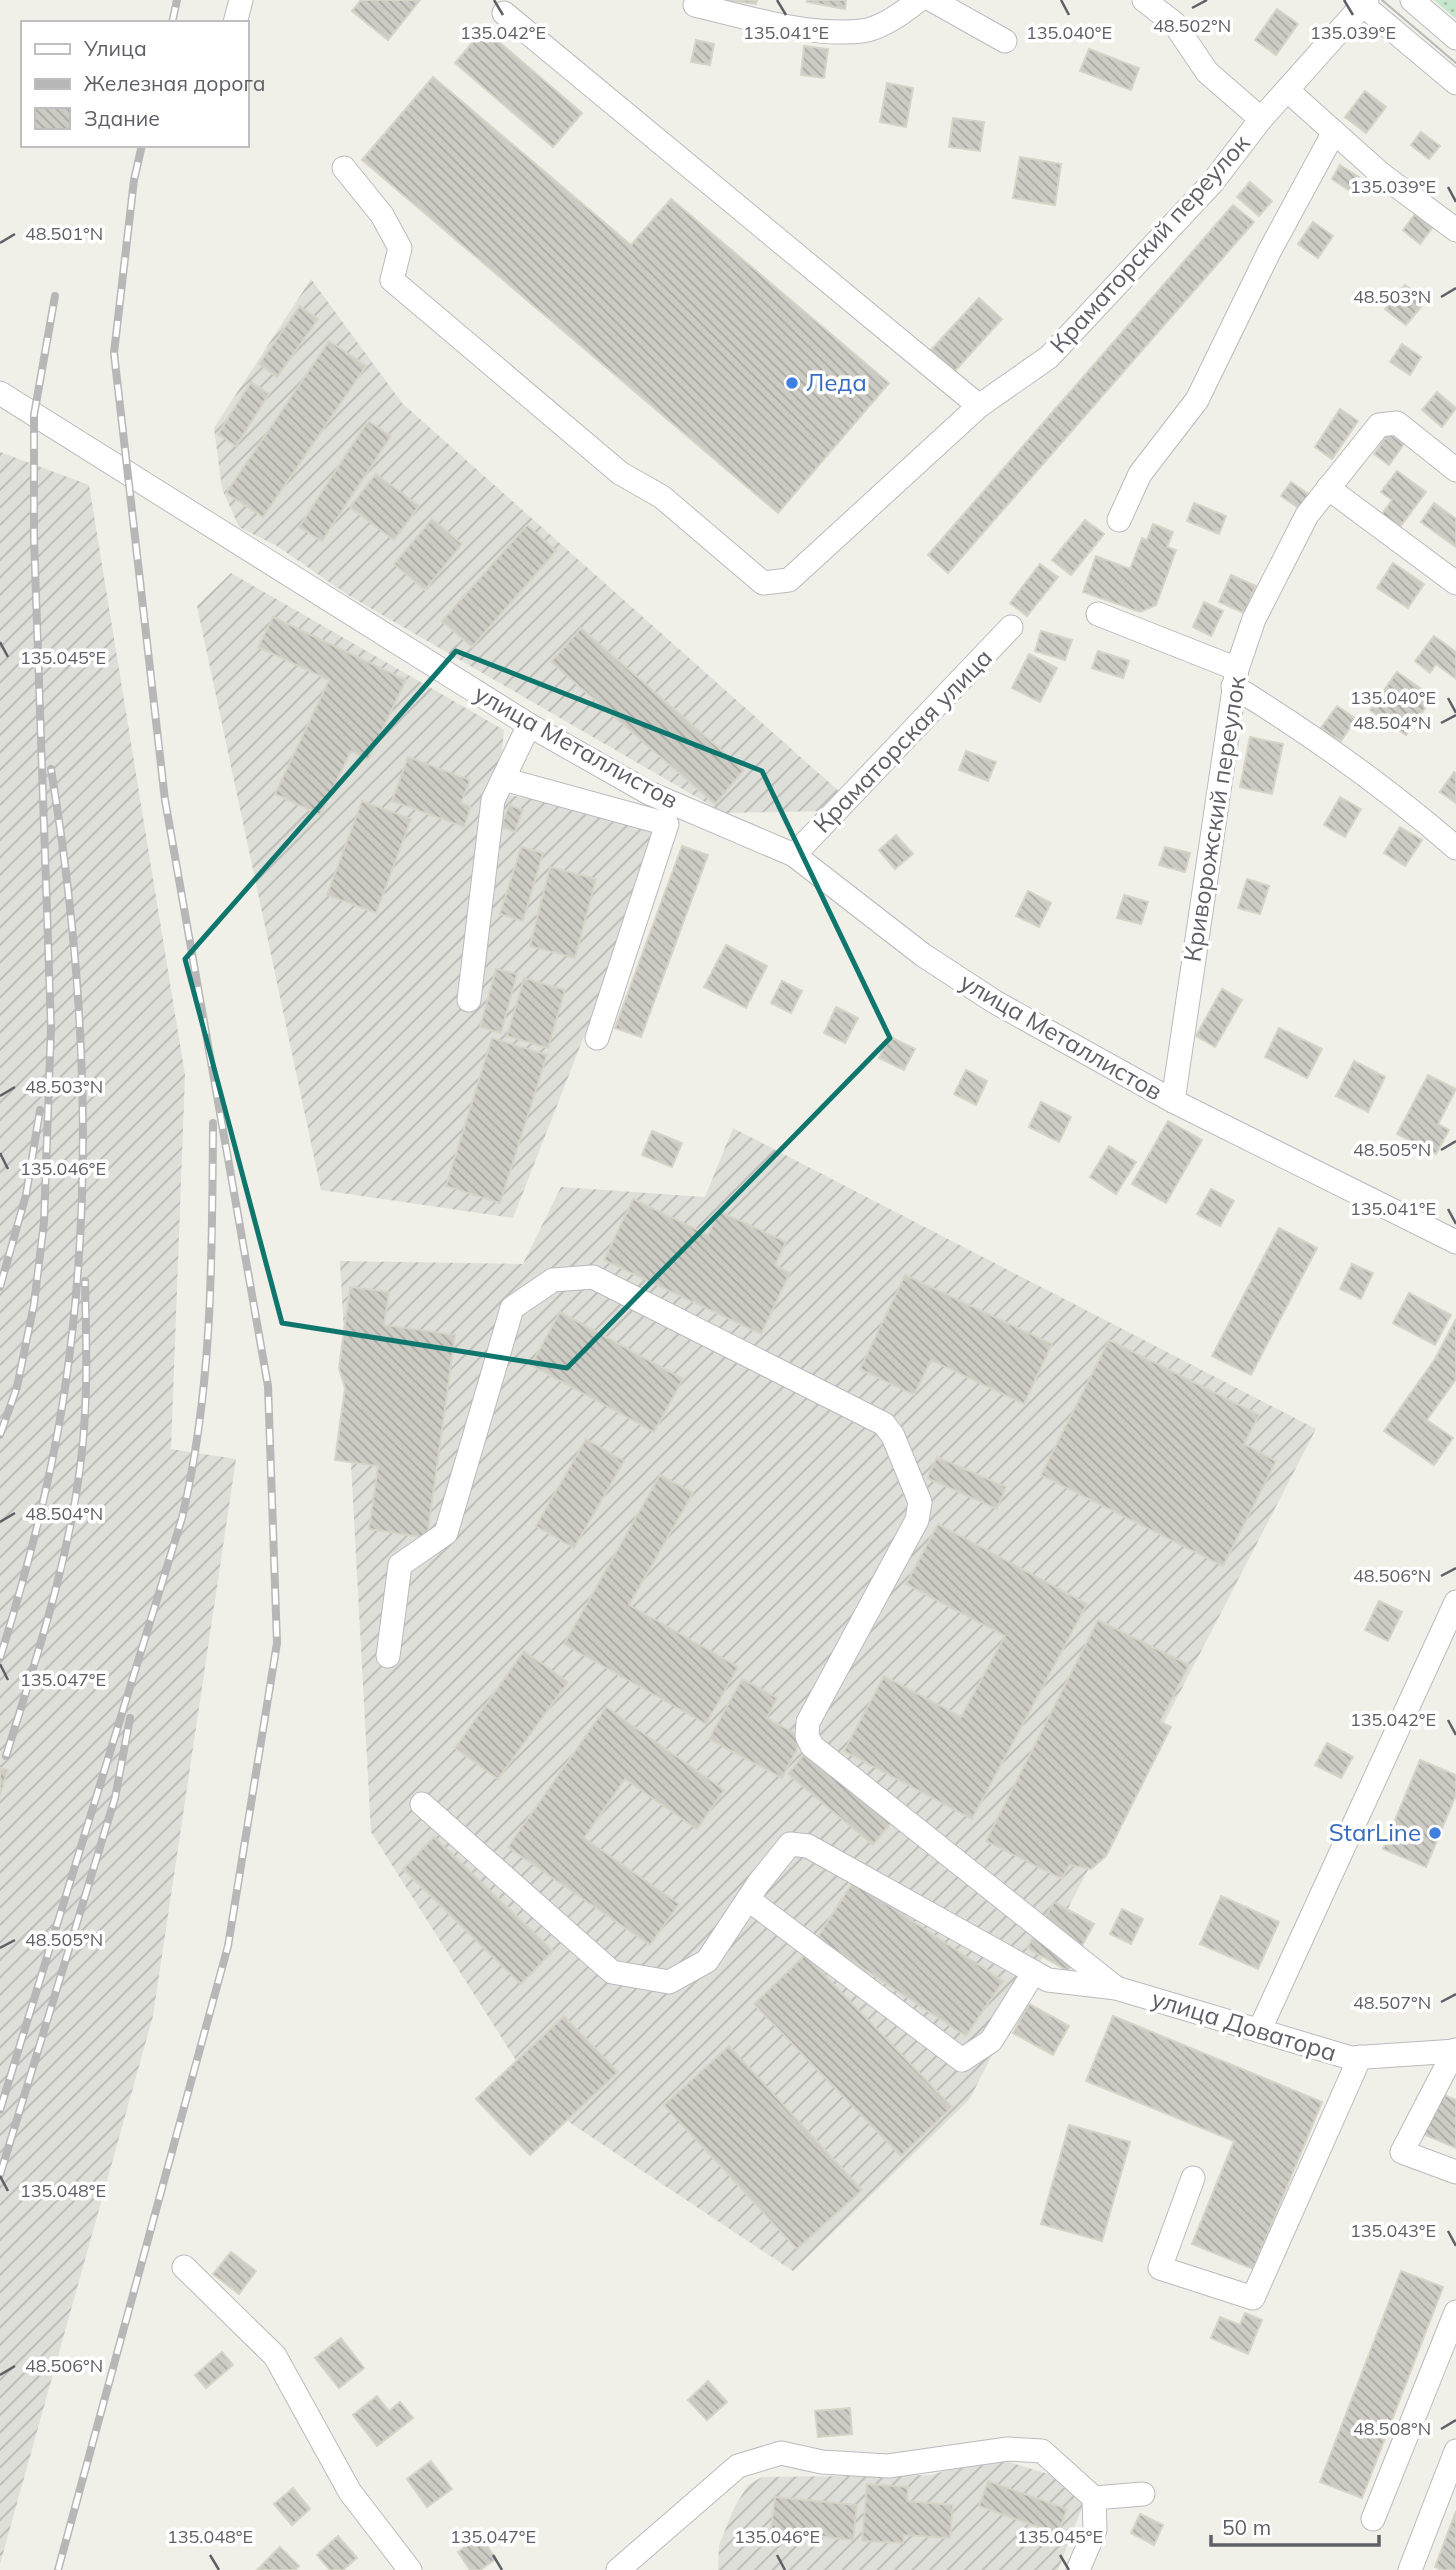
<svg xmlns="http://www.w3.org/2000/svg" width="1456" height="2570" viewBox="0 0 1456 2570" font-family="Mulish,sans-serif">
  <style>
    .industrial { fill: url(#industrial-furrows) }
    .park { fill: url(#park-dots) }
    .building { fill: url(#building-back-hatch); stroke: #d5d4c6; stroke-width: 2 }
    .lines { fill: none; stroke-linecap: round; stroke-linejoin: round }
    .minor-casing { stroke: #babac0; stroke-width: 25 }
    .minor { stroke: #fff; stroke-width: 23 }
    .tram { stroke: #b7b7b8; stroke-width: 2 }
    .rail-casing { stroke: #b7b7b8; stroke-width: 8 }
    .rail { stroke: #fff; stroke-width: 5; stroke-dasharray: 16; stroke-linecap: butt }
    .marked { fill: none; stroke: #0f766e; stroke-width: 5; stroke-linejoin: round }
    .ticks { fill: none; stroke: #5f6067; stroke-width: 2.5 }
    .shop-dot { fill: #3f7fe0; stroke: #fff; stroke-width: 2.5 }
    .labels { text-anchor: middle; stroke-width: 7; stroke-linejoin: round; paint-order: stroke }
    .street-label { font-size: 24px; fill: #5f6067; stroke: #fff }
    .shop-label { font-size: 24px; fill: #366cbe; stroke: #fff; text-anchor: start }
    .ticks-label { font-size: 18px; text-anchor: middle; fill: #5f6067; stroke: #fff; stroke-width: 7; stroke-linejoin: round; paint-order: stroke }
  </style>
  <defs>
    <pattern id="industrial-furrows" width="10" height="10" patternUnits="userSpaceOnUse" patternTransform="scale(1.75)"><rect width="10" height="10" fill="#dfdfda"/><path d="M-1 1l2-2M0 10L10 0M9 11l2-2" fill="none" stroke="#b8b8b5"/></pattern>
    <pattern id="park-dots" width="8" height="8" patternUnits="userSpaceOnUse" patternTransform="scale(1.75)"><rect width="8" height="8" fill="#c6e6ce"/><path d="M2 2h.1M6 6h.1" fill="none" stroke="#a4beab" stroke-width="1.8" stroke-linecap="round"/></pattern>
    <pattern id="building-back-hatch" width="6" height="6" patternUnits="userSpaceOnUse" patternTransform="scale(1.75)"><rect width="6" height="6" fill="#cccbc4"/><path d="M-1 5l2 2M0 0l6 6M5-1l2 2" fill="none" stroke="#a9a8a3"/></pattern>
  </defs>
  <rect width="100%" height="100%" fill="#f0f0e8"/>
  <g class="industrial">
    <polygon points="311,279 402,403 841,793 827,811 724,813 348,595 277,546 239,527 222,489 214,428"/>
    <polygon points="0,452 89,485 185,1075 171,1449 236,1459 153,2016 0,2564"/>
    <polygon points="231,573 504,730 498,793 667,824 513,1218 321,1190 197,606"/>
    <polygon points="733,1128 1316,1429 969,2100 793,2271 545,2106 371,1832 340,1261 523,1264 561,1187 705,1197"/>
    <polygon points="989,2456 1055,2476 1083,2505 1058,2570 718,2570 719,2545 734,2508 748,2485 762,2477 932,2475"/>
  </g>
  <polygon class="park" points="1434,0 1456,0 1456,19"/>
  <g class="building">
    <polygon points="361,0 420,0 388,40 352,11"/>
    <polygon points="725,0 757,0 756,4"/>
    <polygon points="807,0 846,0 845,9 807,2"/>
    <polygon points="1277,9 1298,24 1276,55 1255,40"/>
    <polygon points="484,29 582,113 553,147 455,63"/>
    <polygon points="696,40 714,44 710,65 691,62"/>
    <polygon points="804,46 828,49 824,78 801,75"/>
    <polygon points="1089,49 1139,68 1131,90 1080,71"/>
    <polygon points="433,77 631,245 671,199 889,383 778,513 362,160"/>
    <polygon points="887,83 913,88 906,127 880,122"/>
    <polygon points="1365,91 1386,107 1366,133 1345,117"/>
    <polygon points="953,118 984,122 980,151 949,147"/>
    <polygon points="1421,132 1440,146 1429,159 1411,145"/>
    <polygon points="1020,157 1061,164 1055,205 1013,198"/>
    <polygon points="1340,165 1359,177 1350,191 1332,179"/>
    <polygon points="1250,182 1272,201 1259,216 1237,197"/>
    <polygon points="1233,205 1254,222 948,573 928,555"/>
    <polygon points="1416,213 1433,227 1420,244 1403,230"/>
    <polygon points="1313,222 1333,236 1318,258 1298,244"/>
    <polygon points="1405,285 1426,301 1406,325 1385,309"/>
    <polygon points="979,298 1002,319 953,373 930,351"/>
    <polygon points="300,306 318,319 277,377 259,364"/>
    <polygon points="329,341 366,366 263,517 226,493"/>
    <polygon points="1402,344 1421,357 1410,375 1390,362"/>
    <polygon points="251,382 269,394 236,446 218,434"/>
    <polygon points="1437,392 1456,408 1442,427 1422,410"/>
    <polygon points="1340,409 1358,421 1332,459 1315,447"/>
    <polygon points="368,421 391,436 322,541 299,527"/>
    <polygon points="1389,433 1404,444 1389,465 1374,454"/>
    <polygon points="1397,471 1426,492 1400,527 1382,514 1392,500 1381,492"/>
    <polygon points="376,474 419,506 394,540 350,507"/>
    <polygon points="1291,482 1310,495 1300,509 1281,496"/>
    <polygon points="1194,503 1226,516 1219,534 1187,521"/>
    <polygon points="1434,503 1456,519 1456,547 1421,522"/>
    <polygon points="432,519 462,544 425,590 394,564"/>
    <polygon points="1085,520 1104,534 1071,575 1052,560"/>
    <polygon points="1153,524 1173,532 1167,547 1176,550 1156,605 1140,612 1083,592 1096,556 1130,569 1142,538 1147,540"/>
    <polygon points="527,525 556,551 472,647 442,621"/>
    <polygon points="1393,563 1424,584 1408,608 1377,588"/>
    <polygon points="1040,564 1058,577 1027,616 1010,603"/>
    <polygon points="1231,575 1256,586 1244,613 1219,602"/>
    <polygon points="1204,602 1223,611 1211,636 1193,627"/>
    <polygon points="273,617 406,680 368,760 351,751 320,815 275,794 329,680 258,647"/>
    <polygon points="581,628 744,770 715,804 551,662"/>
    <polygon points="1041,631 1072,640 1065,660 1035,651"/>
    <polygon points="1434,636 1456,652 1456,679 1436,664 1430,673 1415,661"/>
    <polygon points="1098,651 1129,661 1123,678 1092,668"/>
    <polygon points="1029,654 1057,668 1040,702 1012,688"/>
    <polygon points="1397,672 1433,697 1406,735 1370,710"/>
    <polygon points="1337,706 1356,719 1341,741 1321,728"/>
    <polygon points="1250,737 1283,744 1272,794 1240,787"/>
    <polygon points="966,751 996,762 988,781 959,770"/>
    <polygon points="408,757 470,780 461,803 471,807 464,827 392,801"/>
    <polygon points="1454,772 1456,773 1456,803 1440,792"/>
    <polygon points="1340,797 1361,809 1345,837 1324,825"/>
    <polygon points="362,801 411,819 376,913 327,895"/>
    <polygon points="509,805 523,810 515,832 501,827"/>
    <polygon points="1400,827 1422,840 1405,866 1384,853"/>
    <polygon points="896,835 913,854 895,869 879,850"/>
    <polygon points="682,846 708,855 641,1037 615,1028"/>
    <polygon points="521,847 543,853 523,921 500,914"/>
    <polygon points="1165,847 1190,853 1185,872 1159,865"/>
    <polygon points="550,867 596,879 575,958 530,946"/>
    <polygon points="1247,879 1269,886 1260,914 1238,908"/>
    <polygon points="1028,891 1051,903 1039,927 1016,916"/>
    <polygon points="1124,895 1148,902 1141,924 1117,918"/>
    <polygon points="726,945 767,966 746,1008 704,987"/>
    <polygon points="496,969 517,974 501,1033 480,1027"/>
    <polygon points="524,978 565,990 548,1048 507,1036"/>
    <polygon points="782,981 802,991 791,1013 771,1003"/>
    <polygon points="1222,989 1242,1000 1215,1047 1196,1036"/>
    <polygon points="836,1007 858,1018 845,1043 824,1033"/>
    <polygon points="1279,1028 1322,1049 1307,1078 1265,1057"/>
    <polygon points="890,1037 915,1049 904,1070 879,1058"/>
    <polygon points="492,1038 547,1055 500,1203 446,1186"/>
    <polygon points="1354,1061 1385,1077 1368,1112 1336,1096"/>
    <polygon points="966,1070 987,1081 976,1105 954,1094"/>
    <polygon points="1428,1075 1456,1089 1438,1124 1449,1130 1436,1154 1397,1134"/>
    <polygon points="1041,1102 1071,1117 1059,1142 1029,1127"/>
    <polygon points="1168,1121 1202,1140 1166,1203 1132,1184"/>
    <polygon points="652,1131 682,1143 672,1167 642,1155"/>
    <polygon points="1109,1146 1136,1162 1116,1194 1090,1177"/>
    <polygon points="1211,1189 1234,1201 1220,1226 1197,1214"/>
    <polygon points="633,1199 708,1235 719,1211 786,1242 775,1265 790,1273 761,1334 604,1260"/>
    <polygon points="1279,1228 1317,1248 1251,1375 1212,1356"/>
    <polygon points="1352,1264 1373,1273 1361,1299 1340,1289"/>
    <polygon points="905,1275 1052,1344 1024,1404 931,1360 914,1395 860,1369"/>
    <polygon points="350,1287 389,1292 384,1325 455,1335 427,1538 369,1529 378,1466 335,1460 345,1388 339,1368"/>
    <polygon points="1409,1293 1451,1315 1435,1345 1393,1323"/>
    <polygon points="560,1312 683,1379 654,1432 531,1365"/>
    <polygon points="1456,1319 1456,1379 1427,1420 1453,1438 1434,1465 1384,1431 1435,1359"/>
    <polygon points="1109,1340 1259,1415 1244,1444 1276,1461 1223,1566 1041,1475"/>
    <polygon points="586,1439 624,1461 574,1548 536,1526"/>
    <polygon points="937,1457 1006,1487 997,1509 927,1478"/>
    <polygon points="660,1475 693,1493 629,1605 738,1667 706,1724 564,1644"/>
    <polygon points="938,1524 1087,1604 972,1819 844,1751 884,1676 961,1717 1005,1636 906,1584"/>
    <polygon points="1379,1601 1402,1612 1388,1641 1365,1630"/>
    <polygon points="1098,1620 1189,1665 1160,1722 1171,1727 1106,1856 1091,1869 1069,1865 1062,1879 986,1841"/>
    <polygon points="524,1651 568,1682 498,1779 455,1748"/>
    <polygon points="742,1679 777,1698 767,1718 803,1738 782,1778 709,1739"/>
    <polygon points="606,1707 724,1790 697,1829 625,1779 584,1838 679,1904 650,1945 508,1847"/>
    <polygon points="1327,1743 1353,1757 1341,1778 1315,1765"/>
    <polygon points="806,1752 891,1823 873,1845 788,1774"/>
    <polygon points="1420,1760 1456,1775 1456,1795 1426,1867 1383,1849"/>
    <polygon points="0,1768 8,1770 0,1795"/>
    <polygon points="434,1837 553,1951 521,1984 403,1869"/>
    <polygon points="853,1882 1003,1981 966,2036 817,1938"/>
    <polygon points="1221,1896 1279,1922 1258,1969 1200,1944"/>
    <polygon points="1054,1902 1094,1924 1068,1971 1027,1948"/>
    <polygon points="1122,1909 1143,1919 1131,1944 1110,1934"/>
    <polygon points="805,1955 952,2107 901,2156 754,2004"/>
    <polygon points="1029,2004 1069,2026 1053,2055 1013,2033"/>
    <polygon points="564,2016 618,2072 530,2155 476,2099"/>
    <polygon points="1113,2016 1322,2102 1253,2269 1192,2244 1234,2141 1086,2081"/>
    <polygon points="729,2046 862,2190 797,2249 664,2105"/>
    <polygon points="1440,2093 1456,2100 1456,2148 1423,2134"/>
    <polygon points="1069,2125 1130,2142 1102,2241 1041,2224"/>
    <polygon points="231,2252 256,2271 239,2294 213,2274"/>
    <polygon points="1401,2271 1443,2287 1362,2498 1320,2482"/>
    <polygon points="1245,2313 1262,2320 1248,2354 1211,2338 1220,2317 1240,2325"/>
    <polygon points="341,2338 364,2368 339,2388 315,2358"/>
    <polygon points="222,2352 233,2365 206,2388 195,2375"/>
    <polygon points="708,2381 727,2402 707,2420 688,2400"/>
    <polygon points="377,2396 389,2411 400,2402 413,2418 377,2446 353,2415"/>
    <polygon points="850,2408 852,2434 818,2437 815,2411"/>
    <polygon points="431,2461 452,2489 427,2507 407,2479"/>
    <polygon points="988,2481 1067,2509 1058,2534 979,2506"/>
    <polygon points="867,2484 908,2487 907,2501 953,2505 950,2538 904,2535 903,2543 862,2541"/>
    <polygon points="293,2488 310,2509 292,2525 274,2504"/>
    <polygon points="775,2497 857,2505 853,2540 771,2531"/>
    <polygon points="1456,2511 1456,2570 1442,2570 1435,2567"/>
    <polygon points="1140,2514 1163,2525 1154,2545 1131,2533"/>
    <polygon points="338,2536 357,2558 343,2570 330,2570 317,2555"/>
    <polygon points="480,2536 496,2559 480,2570 470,2570 458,2552"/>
    <polygon points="280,2547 299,2566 295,2570 257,2570"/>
  </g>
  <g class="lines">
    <defs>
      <g id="minor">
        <polyline points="932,0 1005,41"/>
        <polyline points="1144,0 1174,23 1207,72 1261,119"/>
        <polyline points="1357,0 1456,83"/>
        <polyline points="1412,0 1456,38"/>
        <path d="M695 5C746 17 809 37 862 31 881 29 904 12 919 0"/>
        <polyline points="504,13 979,406"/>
        <polyline points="235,23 241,0"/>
        <polyline points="1287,90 1381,174 1456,230"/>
        <polyline points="344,168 382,215 400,248 392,280 620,473 662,497 763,583 789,580 979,406 1049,357 1212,183 1261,119 1367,0"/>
        <polyline points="0,393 529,725 649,793 794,855 923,955 995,1002 1173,1101 1456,1242"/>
        <polyline points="1328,488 1456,583"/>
        <polyline points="1119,520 1140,474 1197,400 1269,252 1334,132"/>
        <polyline points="1098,614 1237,669"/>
        <path d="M1233 686C1311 734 1387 788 1456 848"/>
        <polyline points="503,779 667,824 597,1038"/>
        <polyline points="794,855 1011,627"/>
        <polyline points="469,1000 493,800 529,725"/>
        <polyline points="1173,1101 1237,669 1254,619 1307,515 1379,425 1397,423 1456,470"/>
        <polyline points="388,1656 400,1565 446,1533 512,1308 553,1280 593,1277 884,1424 893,1436 920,1502 917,1520 808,1722 807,1736 812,1746 1116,1988"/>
        <polyline points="422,1804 612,1972 669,1982 707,1961 758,1884 790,1844 808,1846 1048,1980 1116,1988 1351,2058 1456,2051"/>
        <polyline points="748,1899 962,2060 991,2041 1034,1972"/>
        <polyline points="1260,2029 1456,1602"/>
        <polyline points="1455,2050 1402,2152 1456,2172"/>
        <polyline points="1193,2178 1160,2268 1253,2298 1360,2057"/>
        <polyline points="184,2267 275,2356 350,2492 410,2570"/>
        <polyline points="1094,2498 1143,2494"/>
        <polyline points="1373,2519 1456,2312"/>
        <polyline points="618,2570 738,2466 781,2453 822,2462 888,2466 1008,2449 1042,2451 1094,2498"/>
        <polyline points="1078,2570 1095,2530 1094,2498"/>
        <polyline points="1410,2570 1456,2451"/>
      </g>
    </defs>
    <use href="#minor" class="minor-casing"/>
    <use href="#minor" class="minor"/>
    <polyline class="tram" points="1382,0 1456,63"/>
    <defs>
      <g id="rail">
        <polyline points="172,23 177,0"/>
        <polyline points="0,1287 26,1195 40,1110"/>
        <polyline points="0,1435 17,1387 34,1304 44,1222 51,1027 34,538 34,415 55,296"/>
        <path d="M0 1658C28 1568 53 1474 66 1381 95 1180 84 969 51 769"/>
        <path d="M6 1756C38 1653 73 1549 83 1441 88 1388 86 1334 85 1281"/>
        <path d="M0 2110 182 1518C213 1386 212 1258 213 1123"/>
        <polyline points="0,2175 115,1798 130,1718"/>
        <polyline points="58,2570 228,1946 277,1643 268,1386 165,800 114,353 134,180 142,145"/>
      </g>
    </defs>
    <use href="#rail" class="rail-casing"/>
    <use href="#rail" class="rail"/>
  </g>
  <path class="marked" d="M456 651 762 771 890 1038 567 1368 282 1323 185 959Z"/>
  <path class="ticks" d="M494 0 503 15M777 0 786 15M1061 0 1069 15M1344 0 1353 15M1192 8 1207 0M1448 187 1456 202M0 243 15 234M1441 297 1456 288M0 642 8 657M1448 698 1456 713M1441 723 1456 715M0 1096 15 1087M1441 1150 1456 1141M0 1153 8 1169M1448 1209 1456 1224M0 1522 15 1513M1441 1576 1456 1568M0 1664 8 1680M1448 1720 1456 1735M0 1948 15 1940M1441 2002 1456 1994M0 2176 8 2191M1448 2231 1456 2246M0 2375 15 2366M1441 2429 1456 2420M210 2555 219 2570M493 2555 502 2570M777 2555 785 2570M1060 2555 1069 2570"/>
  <g class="shop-dot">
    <circle cx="792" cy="383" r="7"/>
    <circle cx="1435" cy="1833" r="7"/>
  </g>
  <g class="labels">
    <g class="street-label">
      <text transform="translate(1150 244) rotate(-48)" y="8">Краматорский переулок</text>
      <text transform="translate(903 741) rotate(-46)" y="8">Краматорская улица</text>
      <text transform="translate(576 747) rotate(29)" y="8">улица Металлистов</text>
      <text transform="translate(1215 819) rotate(-81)" y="8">Криворожский переулок</text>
      <text transform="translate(1061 1037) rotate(30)" y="8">улица Металлистов</text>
      <text transform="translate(1244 2026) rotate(17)" y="8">улица Доватора</text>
    </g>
    <g class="shop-label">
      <text x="806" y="391">Леда</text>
      <text x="1421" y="1841" text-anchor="end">StarLine</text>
    </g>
  </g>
  <g class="ticks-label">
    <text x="1192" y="32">48.502°N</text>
    <text x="503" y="39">135.042°E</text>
    <text x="786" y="39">135.041°E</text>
    <text x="1069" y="39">135.040°E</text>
    <text x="1353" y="39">135.039°E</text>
    <text x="1393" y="193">135.039°E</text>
    <text x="64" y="240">48.501°N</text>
    <text x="1392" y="303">48.503°N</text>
    <text x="63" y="664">135.045°E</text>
    <text x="1393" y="704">135.040°E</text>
    <text x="1392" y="729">48.504°N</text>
    <text x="64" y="1093">48.503°N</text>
    <text x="1392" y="1156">48.505°N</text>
    <text x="63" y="1175">135.046°E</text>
    <text x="1393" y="1215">135.041°E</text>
    <text x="64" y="1520">48.504°N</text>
    <text x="1392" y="1582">48.506°N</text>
    <text x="63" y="1686">135.047°E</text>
    <text x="1393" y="1726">135.042°E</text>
    <text x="64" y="1946">48.505°N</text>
    <text x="1392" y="2009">48.507°N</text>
    <text x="63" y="2197">135.048°E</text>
    <text x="1393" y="2237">135.043°E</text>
    <text x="64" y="2372">48.506°N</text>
    <text x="1392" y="2435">48.508°N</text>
    <text x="210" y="2543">135.048°E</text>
    <text x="493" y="2543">135.047°E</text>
    <text x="777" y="2543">135.046°E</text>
    <text x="1060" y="2543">135.045°E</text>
  </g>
  <rect x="21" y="21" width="228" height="126" fill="#ffffff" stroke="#bfbfc2" stroke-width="2"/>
  <rect x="35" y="44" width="35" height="10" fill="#ffffff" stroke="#bfbfc2" stroke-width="2"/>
  <text x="84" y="56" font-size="21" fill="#5f6067">Улица</text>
  <rect x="35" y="79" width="35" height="10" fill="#b7b7b8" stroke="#bfbfc2" stroke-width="2"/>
  <text x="84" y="91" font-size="21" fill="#5f6067">Железная дорога</text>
  <rect x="35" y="108" width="35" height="21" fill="url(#building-back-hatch)" stroke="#bfbfc2" stroke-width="2"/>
  <text x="84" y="126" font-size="21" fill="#5f6067">Здание</text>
  <path d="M1211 2535v10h168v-10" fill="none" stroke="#5f6067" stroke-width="3.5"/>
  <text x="1222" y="2535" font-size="21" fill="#5f6067" stroke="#ffffff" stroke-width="5" paint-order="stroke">50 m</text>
</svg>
